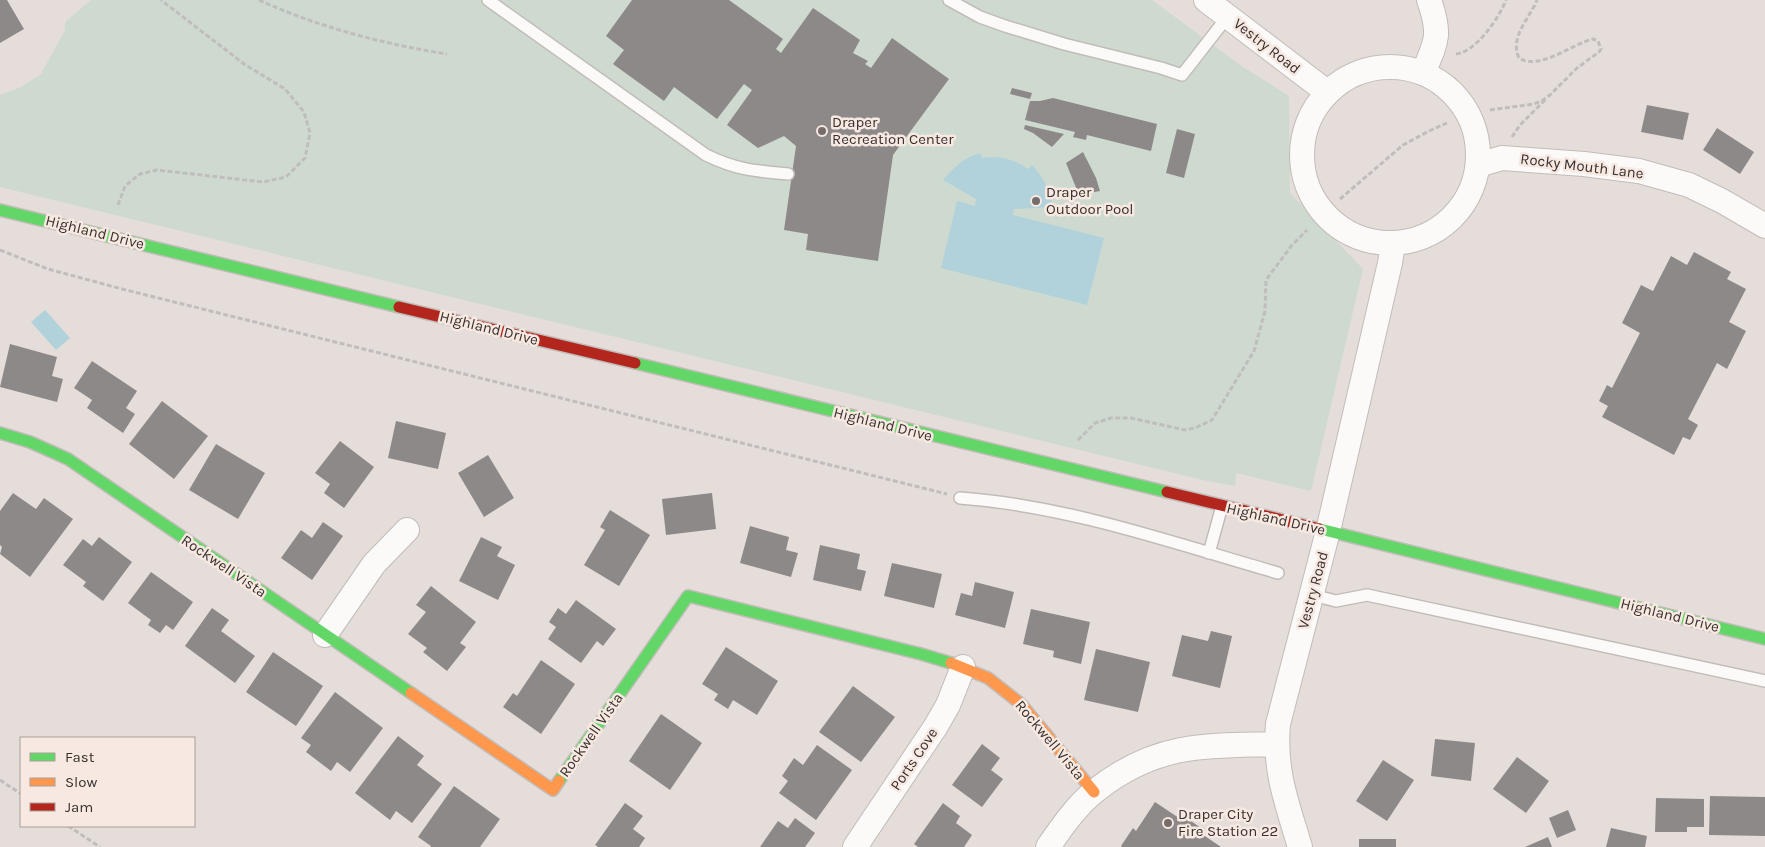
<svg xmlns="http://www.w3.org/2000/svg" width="1765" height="847" viewBox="0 0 1765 847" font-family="Karla,sans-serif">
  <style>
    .green { fill: #cedacf }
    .water { fill: #b1d2db }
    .building { fill: #8e8989 }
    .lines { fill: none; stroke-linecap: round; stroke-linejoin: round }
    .lane-casing { stroke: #c2bcb9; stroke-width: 14 }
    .street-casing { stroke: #c2bcb9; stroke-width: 26 }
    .fast-casing { stroke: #c2bcb9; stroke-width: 14 }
    .slow-casing { stroke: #c2bcb9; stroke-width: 14 }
    .jam-casing { stroke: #c2bcb9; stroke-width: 14 }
    .path { stroke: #c0bdbb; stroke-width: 3; stroke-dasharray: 5 2.5; stroke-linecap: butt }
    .lane { stroke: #fbfaf9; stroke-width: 11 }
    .street { stroke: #fbfaf9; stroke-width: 24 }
    .fast { stroke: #63d668; stroke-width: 11 }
    .slow { stroke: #ff974d; stroke-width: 11 }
    .jam { stroke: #b3261e; stroke-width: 11 }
    .poi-dot { fill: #746d6a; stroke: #f7e8e1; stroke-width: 2 }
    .labels { text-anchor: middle; stroke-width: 5; stroke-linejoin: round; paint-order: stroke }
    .street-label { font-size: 15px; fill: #37312e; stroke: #f7e8e1 }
    .poi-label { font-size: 15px; fill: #37312e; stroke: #f7e8e1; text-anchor: start }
  </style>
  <rect width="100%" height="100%" fill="#e5ddd9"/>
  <polygon class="green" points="91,0 1152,0 1240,65 1289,96 1290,193 1363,269 1311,491 1236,473 1235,486 1207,481 0,187 0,95 21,87 41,74 65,30 65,22"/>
  <g class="water">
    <path d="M980 153 982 158C1000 155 1013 159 1028 169L1032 165C1043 177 1050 190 1053 207L1014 209 1013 215 1104 238 1087 305 941 268 957 201 975 206 976 199 943 180C954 167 964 158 980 153Z"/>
    <polygon points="45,310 70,338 56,350 31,322"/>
  </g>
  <g class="building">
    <polygon points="0,0 7,0 24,29 0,43"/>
    <polygon points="632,0 729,0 783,39 776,49 781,53 813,8 860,40 853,53 868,61 865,64 871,68 892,38 949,79 893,155 878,261 806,250 808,234 784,230 796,146 784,136 758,148 727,125 752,90 744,84 717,119 674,87 664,101 613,64 624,50 606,36"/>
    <polygon points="1012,88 1032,93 1030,99 1010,94"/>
    <polygon points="1053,98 1157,124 1151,151 1087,135 1086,140 1073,137 1075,132 1025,120 1030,101 1040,101"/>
    <polygon points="1647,105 1689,113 1683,140 1641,132"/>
    <polygon points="1025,125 1064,134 1052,147 1033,133 1024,129"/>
    <polygon points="1717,128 1754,152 1740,174 1703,150"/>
    <polygon points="1177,129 1195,134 1184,178 1166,173"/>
    <polygon points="1083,152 1096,178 1100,191 1079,195 1066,163"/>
    <polygon points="1694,252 1731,272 1727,279 1746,289 1729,322 1746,331 1727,369 1717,363 1688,419 1698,425 1690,440 1683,437 1674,455 1602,417 1608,406 1599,401 1607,385 1612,388 1640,333 1622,323 1641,285 1653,291 1671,256 1687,265"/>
    <polygon points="10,344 57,357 52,376 63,379 57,402 0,387"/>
    <polygon points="92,361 137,391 126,408 135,414 123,433 87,408 92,400 74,388"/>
    <polygon points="162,401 208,436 174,479 129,444"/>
    <polygon points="396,421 446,433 438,469 388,458"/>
    <polygon points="340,441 374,467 344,508 324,493 330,484 315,473"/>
    <polygon points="216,444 265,473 238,519 189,490"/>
    <polygon points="488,455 514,498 484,517 458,473"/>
    <polygon points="13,493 36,509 44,498 73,519 30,577 0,554 2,547 0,545 0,511"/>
    <polygon points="712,493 716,529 666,535 662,499"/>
    <polygon points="610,510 650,535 619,586 584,565 605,530 600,527"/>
    <polygon points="323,522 343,536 312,580 281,558 301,530 312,538"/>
    <polygon points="750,526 789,537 786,550 798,553 791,577 740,563"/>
    <polygon points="99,537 132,562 103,601 83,586 86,582 63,565 83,539 92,546"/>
    <polygon points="481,537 502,547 497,556 515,565 498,600 459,581"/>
    <polygon points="820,545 860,554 857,569 866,571 861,591 813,580"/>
    <polygon points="892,563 942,574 934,608 884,596"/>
    <polygon points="151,572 193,602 173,630 166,625 160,633 148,625 151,620 128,603"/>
    <polygon points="975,582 1014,592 1005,628 955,615 961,593 972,596"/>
    <polygon points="431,586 476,622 460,643 466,647 447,671 423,652 427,648 408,634 426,612 416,605"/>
    <polygon points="576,600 616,629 603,646 597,641 581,663 548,639 556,627 549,622 558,608 566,614"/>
    <polygon points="212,608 229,620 221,631 255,656 235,683 185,646"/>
    <polygon points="1031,609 1090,622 1081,664 1053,657 1054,651 1023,644"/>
    <polygon points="1211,631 1232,636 1220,688 1172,676 1182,635 1208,641"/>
    <polygon points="726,647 778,681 757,715 733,700 728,709 714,700 718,694 702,684"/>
    <polygon points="1096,649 1150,662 1138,712 1084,700"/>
    <polygon points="273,652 323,686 296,726 246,692"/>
    <polygon points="541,660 575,684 541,734 503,707 513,693 517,696"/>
    <polygon points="853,686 895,717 861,762 819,732"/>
    <polygon points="335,692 383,728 350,772 337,762 331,771 306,752 311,745 301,738"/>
    <polygon points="661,714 702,743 670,790 629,761"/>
    <polygon points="398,736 424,756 417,765 442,784 412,823 396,811 390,820 355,793"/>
    <polygon points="1435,739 1475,743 1471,781 1431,776"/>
    <polygon points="982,744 1000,758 991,770 1003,779 982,807 952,785"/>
    <polygon points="817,745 852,770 816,820 779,793 788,781 782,776 794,758 803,765"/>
    <polygon points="1517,757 1549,781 1526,813 1493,789"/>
    <polygon points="1383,760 1414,780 1387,821 1356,801"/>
    <polygon points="454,786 500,819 480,847 430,847 431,846 418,837"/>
    <polygon points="1710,796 1765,797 1765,836 1709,835"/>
    <polygon points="1656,798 1704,799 1704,827 1687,827 1687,832 1655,832"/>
    <polygon points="1155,802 1179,818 1181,814 1201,828 1199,832 1221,847 1122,847 1121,846 1133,828 1136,831"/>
    <polygon points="625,803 643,816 633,829 645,838 639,847 598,847 595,845"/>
    <polygon points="943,803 960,816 956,823 972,835 964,847 918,847 914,844"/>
    <polygon points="1568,810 1576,830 1557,838 1549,818"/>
    <polygon points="795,818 815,833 805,847 760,847 778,821 788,828"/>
    <polygon points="1611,828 1647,836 1645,847 1606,847"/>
    <polygon points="1548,837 1552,847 1525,847"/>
    <rect x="1359" y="839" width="37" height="8"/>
  </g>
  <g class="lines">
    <defs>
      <g id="lane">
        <path d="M488 0 706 155C737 170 755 171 788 174"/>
        <polyline points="949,0 980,17 1005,26 1064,44 1161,68 1182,75 1228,16"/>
        <path d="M960 498C1069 506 1173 543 1278 573"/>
        <polyline points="1209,553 1222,506"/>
        <polyline points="1312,595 1336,601 1367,595 1765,681"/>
      </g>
      <g id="street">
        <polyline points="1206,0 1327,92"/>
        <circle cx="1390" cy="155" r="88"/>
        <path d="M1423 73C1437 41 1441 34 1429 0"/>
        <polyline points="1478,165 1502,158 1584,164 1639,171 1689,185 1722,201 1765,226"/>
        <polyline points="325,635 374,564 407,530"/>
        <polyline points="855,847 936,726 948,705 963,667"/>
        <path d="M1048 847C1061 828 1077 805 1095 791 1120 771 1150 756 1181 750 1212 744 1245 745 1277 744"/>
        <path d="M1300 847C1287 803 1274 772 1278 724L1328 531 1390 263 1393 244"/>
      </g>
      <g id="fast">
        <polyline points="0,210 399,307"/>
        <polyline points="635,363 1167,492"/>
        <polyline points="0,433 30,442 68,459 411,693"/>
        <polyline points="1320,529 1765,639"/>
        <polyline points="559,781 688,596 921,654 951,663"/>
      </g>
      <g id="slow">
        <polyline points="951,663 988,678 1021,704 1094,792"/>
        <polyline points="411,693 553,790 559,781"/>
      </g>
      <g id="jam">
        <polyline points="399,307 635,363"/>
        <polyline points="1167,492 1320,529"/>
      </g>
    </defs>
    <use href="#lane" class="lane-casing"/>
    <use href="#street" class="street-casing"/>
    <use href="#fast" class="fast-casing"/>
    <use href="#slow" class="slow-casing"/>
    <use href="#jam" class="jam-casing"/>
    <g class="path">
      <path d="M259 0C318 27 383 44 447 54"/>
      <path d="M1456 54C1476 52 1499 18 1506 0"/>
      <path d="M1490 110 1534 104 1543 100 1550 95 1577 68 1599 52 1601 49 1598 41 1593 39C1572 44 1539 71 1519 58 1509 37 1530 18 1537 0"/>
      <polyline points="1512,137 1520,125 1546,99"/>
      <polyline points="1340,199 1403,145 1429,131 1447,123"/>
      <polyline points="118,205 125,186 140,174 157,170 263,182 286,177 305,158 310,133 304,112 285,89 244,64 161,0"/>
      <polyline points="0,250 48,269 122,289 947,494"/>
      <polyline points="1078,440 1095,423 1111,418 1131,418 1185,430 1195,428 1212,420 1254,351 1265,311 1266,280 1292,245 1307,230"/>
      <polyline points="0,780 21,794"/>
      <polyline points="68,826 100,847"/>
    </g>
    <use href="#lane" class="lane"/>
    <use href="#street" class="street"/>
    <use href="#fast" class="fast"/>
    <use href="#slow" class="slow"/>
    <use href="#jam" class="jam"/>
  </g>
  <g class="poi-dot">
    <circle cx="822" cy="131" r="5"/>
    <circle cx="1036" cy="201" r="5"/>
    <circle cx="1168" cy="823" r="5"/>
  </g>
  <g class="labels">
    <g class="street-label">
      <text transform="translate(1267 46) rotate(38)" y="5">Vestry Road</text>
      <text transform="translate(1582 166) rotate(7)" y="5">Rocky Mouth Lane</text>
      <text transform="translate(95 232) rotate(14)" y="5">Highland Drive</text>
      <text transform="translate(489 328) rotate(14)" y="5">Highland Drive</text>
      <text transform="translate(883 424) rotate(14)" y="5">Highland Drive</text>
      <text transform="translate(1276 519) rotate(13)" y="5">Highland Drive</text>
      <text transform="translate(224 566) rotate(34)" y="5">Rockwell Vista</text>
      <text transform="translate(1313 590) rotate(-75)" y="5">Vestry Road</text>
      <text transform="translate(1670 615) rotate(14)" y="5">Highland Drive</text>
      <text transform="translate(591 735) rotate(-55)" y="5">Rockwell Vista</text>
      <text transform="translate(1050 740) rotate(50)" y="5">Rockwell Vista</text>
      <text transform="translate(914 759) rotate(-56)" y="5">Ports Cove</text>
    </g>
    <g class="poi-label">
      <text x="832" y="127">Draper<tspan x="832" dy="17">Recreation Center</tspan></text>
      <text x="1046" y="197">Draper<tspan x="1046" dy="17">Outdoor Pool</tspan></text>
      <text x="1178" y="819">Draper City<tspan x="1178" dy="17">Fire Station 22</tspan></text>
    </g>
  </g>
  <rect x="20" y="737" width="175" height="90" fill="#f7e8e1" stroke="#aa9f99"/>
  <rect x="30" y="753" width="25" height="8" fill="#63d668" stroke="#aa9f99"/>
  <text x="65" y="762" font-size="15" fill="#37312e">Fast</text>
  <rect x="30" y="778" width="25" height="8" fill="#ff974d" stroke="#aa9f99"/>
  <text x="65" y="787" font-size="15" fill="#37312e">Slow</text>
  <rect x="30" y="803" width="25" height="8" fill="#b3261e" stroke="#aa9f99"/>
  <text x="65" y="812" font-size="15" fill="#37312e">Jam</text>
</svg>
